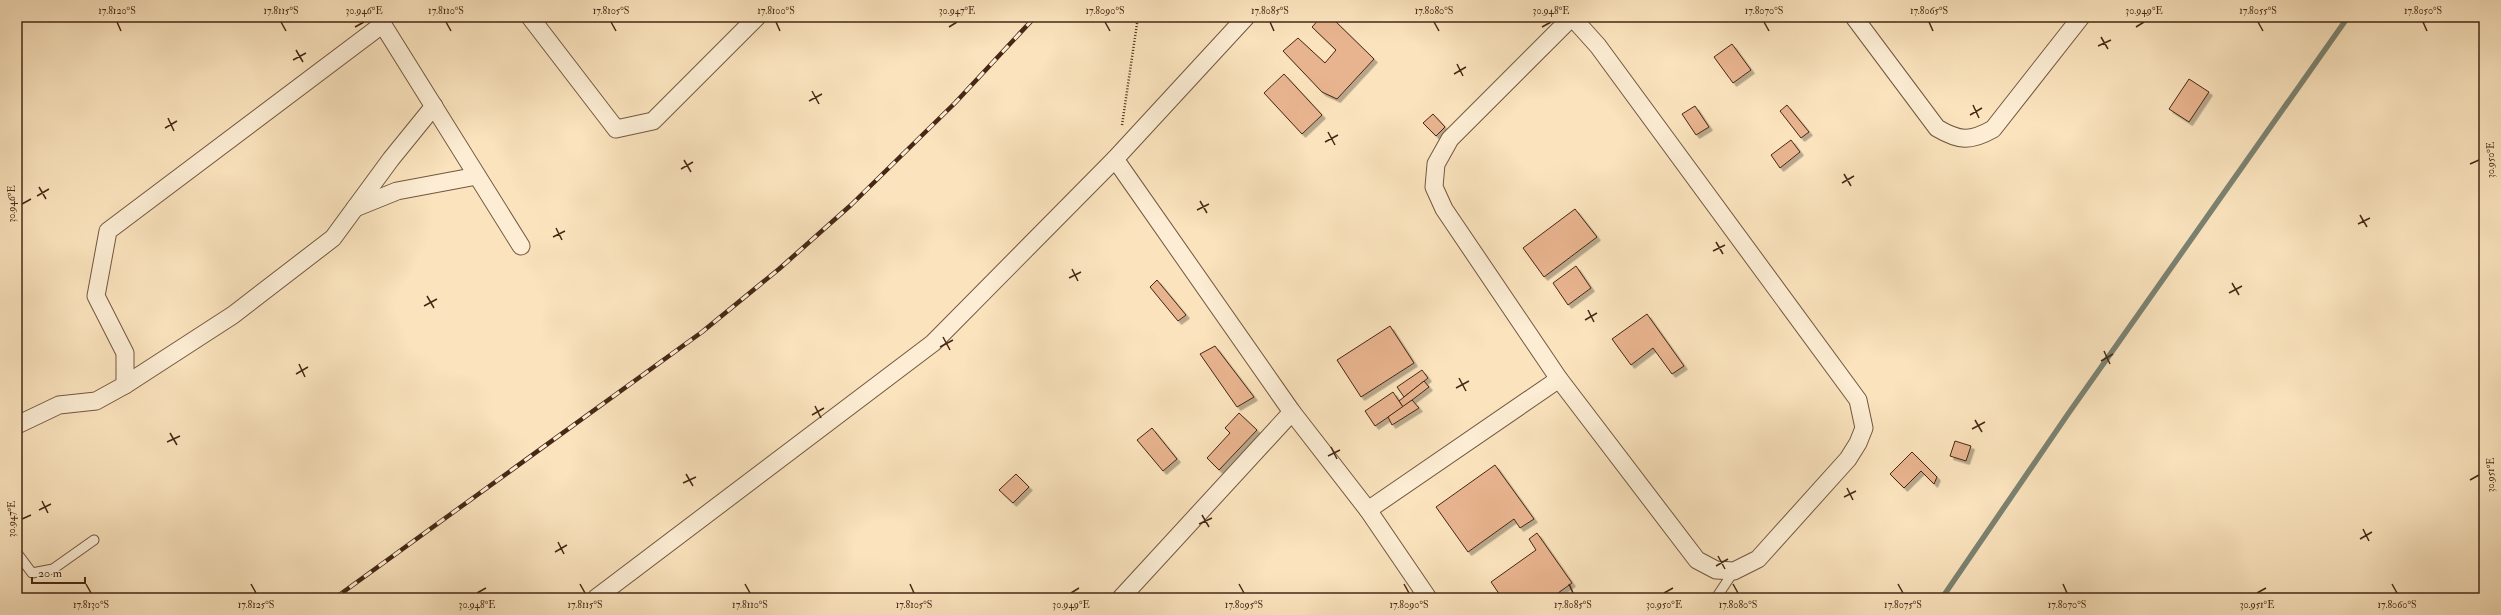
<svg xmlns="http://www.w3.org/2000/svg" width="2501" height="615" viewBox="0 0 2501 615" font-family="'IM FELL Double Pica',serif">
  <style>
    .lines { fill: none; stroke-linecap: round; stroke-linejoin: round }
    .stream { stroke: #7b8271; stroke-width: 5.5 }
    .building { fill: #e8b48f; stroke: #462815; filter: url(#shadow) }
    .lane-casing { stroke: #73573f; stroke-width: 11 }
    .street-casing { stroke: #73573f; stroke-width: 19 }
    .path { stroke: #462815; stroke-width: 2.5; stroke-dasharray: 1 2; stroke-linecap: butt }
    .lane { stroke: #fcedd4; stroke-width: 9 }
    .street { stroke: #fcedd4; stroke-width: 17 }
    .rail-casing { stroke: #462815; stroke-width: 4.5 }
    .rail { stroke: #fcedd4; stroke-width: 3; stroke-dasharray: 9; stroke-linecap: butt }
    .ticks { fill: none; stroke: #462815; stroke-width: 1.5 }
    .neatline { fill: none; stroke: #462815; stroke-width: 1.5 }
    .ticks-label { font-size: 10px; text-anchor: middle; fill: #462815 }
  </style>
  <defs>
    <filter id="shadow"><feDropShadow dx="3.5" dy="3.5" stdDeviation="0" flood-color="#0004"/></filter>
  </defs>
  <rect width="100%" height="100%" fill="#fae3bd"/>
  <filter id="stains"><feTurbulence type="fractalNoise" baseFrequency=".005" numOctaves="4"/><feColorMatrix values="0 0 0 0 .2 0 0 0 0 .09 0 0 0 0 .02 0 0 0 .5 -.17"/></filter>
  <radialGradient id="worn" r=".72"><stop offset=".6" stop-color="#630" stop-opacity="0"/><stop offset="1" stop-color="#630" stop-opacity=".3"/></radialGradient>
  <g class="lines">
    <polyline class="stream" points="1942,598 2068,414 2348,17"/>
  </g>
  <g class="building">
    <polygon points="1321,17 1331,17 1374,59 1337,99 1322,92 1283,51 1298,38 1325,63 1336,50 1312,27"/>
    <polygon points="1732,44 1751,70 1733,83 1714,57"/>
    <polygon points="1284,74 1322,115 1302,134 1264,93"/>
    <polygon points="2189,79 2209,92 2189,122 2169,109"/>
    <polygon points="1787,105 1809,132 1801,138 1780,111"/>
    <polygon points="1695,106 1709,127 1696,135 1682,114"/>
    <polygon points="1433,114 1445,127 1436,136 1423,123"/>
    <polygon points="1791,140 1800,152 1780,168 1771,155"/>
    <polygon points="1575,209 1597,237 1544,277 1523,248"/>
    <polygon points="1576,266 1591,288 1568,305 1553,283"/>
    <polygon points="1157,280 1186,315 1178,321 1150,287"/>
    <polygon points="1647,314 1684,366 1672,374 1653,348 1631,365 1612,339"/>
    <polygon points="1390,326 1414,363 1361,397 1337,360"/>
    <polygon points="1215,346 1254,397 1237,407 1200,354"/>
    <polygon points="1422,370 1428,378 1404,397 1397,387"/>
    <polygon points="1424,381 1429,387 1403,407 1399,401"/>
    <polygon points="1393,392 1403,407 1375,426 1365,411"/>
    <polygon points="1412,400 1419,408 1392,425 1388,417"/>
    <polygon points="1239,413 1257,430 1219,470 1207,458 1230,433 1225,428"/>
    <polygon points="1152,428 1177,459 1163,471 1137,440"/>
    <polygon points="1955,441 1971,446 1966,461 1950,456"/>
    <polygon points="1912,452 1937,477 1934,484 1921,471 1904,488 1890,474"/>
    <polygon points="1495,465 1534,519 1520,528 1514,519 1468,552 1436,507"/>
    <polygon points="1016,474 1029,487 1013,503 999,490"/>
    <polygon points="1537,533 1572,583 1551,598 1502,598 1491,582 1536,550 1529,539"/>
    <polygon points="685,593 689,598 679,598"/>
  </g>
  <g class="lines">
    <defs>
      <g id="lane">
        <polyline points="17,553 32,573 53,569 94,540"/>
        <polyline points="1716,598 1734,571"/>
      </g>
      <g id="street">
        <polyline points="378,17 521,246"/>
        <polyline points="530,17 616,129 653,121 757,17"/>
        <polyline points="1572,17 1450,139 1436,164 1434,187 1444,209 1559,379 1697,560 1716,570 1734,571 1758,559 1848,459 1858,443 1864,428 1858,400 1598,46 1572,17"/>
        <path d="M1854 17 1937 128C1959 141 1970 142 1993 129L2081 17"/>
        <polyline points="1115,159 1292,412 1368,510 1428,598"/>
        <polyline points="355,208 397,191 477,176"/>
        <polyline points="125,385 233,315 333,238 391,159 434,106"/>
        <polyline points="17,425 59,405 96,401 125,385 125,353 96,296 108,231 383,24"/>
        <polyline points="1368,510 1559,379"/>
        <polyline points="596,598 933,343 1115,159 1246,17"/>
        <polyline points="1121,598 1292,412"/>
      </g>
    </defs>
    <use href="#lane" class="lane-casing"/>
    <use href="#street" class="street-casing"/>
    <polyline class="path" points="1122,125 1138,17"/>
    <use href="#lane" class="lane"/>
    <use href="#street" class="street"/>
    <defs>
      <polyline id="rail" points="335,598 702,332 779,269 851,205 955,103 1035,17"/>
    </defs>
    <use href="#rail" class="rail-casing"/>
    <use href="#rail" class="rail"/>
  </g>
  <path class="ticks" d="M117 22 121 31M281 22 286 31M446 22 451 31M611 22 616 31M776 22 780 31M1105 22 1110 31M1270 22 1274 31M1434 22 1439 31M1764 22 1769 31M1929 22 1933 31M2258 22 2263 31M2423 22 2427 31M355 27 364 22M949 27 957 22M1542 27 1551 22M2136 27 2144 22M2101 37 2108 49M2098 46 2111 40M296 50 303 62M293 60 306 53M1457 64 1463 76M1454 74 1466 67M812 91 819 104M809 101 822 94M1973 105 1979 118M1970 115 1982 108M168 118 174 131M165 128 177 121M1328 132 1335 145M1325 142 1338 135M684 160 691 172M2470 164 2479 160M681 169 693 162M1844 174 1851 186M1842 183 1854 176M39 187 46 199M37 196 49 189M1200 201 1207 213M22 204 31 199M1197 210 1209 204M2360 215 2367 227M2358 224 2370 218M556 228 562 240M553 237 565 231M1716 242 1723 254M1713 251 1725 245M1072 269 1078 281M1069 278 1081 272M2232 283 2239 295M2229 293 2242 286M427 296 434 308M424 306 437 299M1588 310 1594 322M1585 320 1597 313M943 337 950 350M940 347 953 340M2104 351 2110 364M2101 361 2113 354M299 364 305 377M296 374 308 367M1459 378 1466 391M1456 388 1469 381M815 406 821 418M812 415 824 408M1975 420 1982 432M1972 429 1985 422M170 433 177 445M167 442 180 436M1331 447 1337 459M1328 456 1340 450M686 474 693 486M2470 480 2479 475M683 483 696 477M1847 488 1853 500M1844 497 1856 491M42 501 48 513M39 510 51 504M1202 515 1209 527M22 519 31 515M1199 524 1212 518M2363 529 2369 541M2360 539 2372 532M558 542 564 554M555 552 567 545M1718 556 1725 569M1716 566 1728 559M86 584 91 593M251 584 256 593M580 584 585 593M745 584 750 593M910 584 914 593M1239 584 1244 593M1404 584 1409 593M1569 584 1573 593M1733 584 1738 593M1898 584 1903 593M2063 584 2067 593M2392 584 2397 593M477 593 486 588M1071 593 1079 588M1664 593 1673 588M2257 593 2266 588"/>
  <rect width="2501" height="615" fill="none" stroke="#fae3bd" stroke-width="44"/>
  <path d="M32 577v6h53v-6" fill="none" stroke="#462815" stroke-width="2"/>
  <text x="38" y="577" font-size="12" fill="#462815" stroke="#fcedd4" stroke-width="3" paint-order="stroke">20 m</text>
  <rect x="22" y="22" width="2457" height="571" class="neatline"/>
  <g class="ticks-label">
    <text x="117" y="14">17.8120°S</text>
    <text x="281" y="14">17.8115°S</text>
    <text x="364" y="14">30.946°E</text>
    <text x="446" y="14">17.8110°S</text>
    <text x="611" y="14">17.8105°S</text>
    <text x="776" y="14">17.8100°S</text>
    <text x="957" y="14">30.947°E</text>
    <text x="1105" y="14">17.8090°S</text>
    <text x="1270" y="14">17.8085°S</text>
    <text x="1434" y="14">17.8080°S</text>
    <text x="1551" y="14">30.948°E</text>
    <text x="1764" y="14">17.8070°S</text>
    <text x="1929" y="14">17.8065°S</text>
    <text x="2144" y="14">30.949°E</text>
    <text x="2258" y="14">17.8055°S</text>
    <text x="2423" y="14">17.8050°S</text>
    <text transform="translate(2490 160) rotate(-90)" y="4">30.950°E</text>
    <text transform="translate(11 204) rotate(-90)" y="4">30.946°E</text>
    <text transform="translate(2490 475) rotate(-90)" y="4">30.951°E</text>
    <text transform="translate(11 519) rotate(-90)" y="4">30.947°E</text>
    <text x="91" y="608">17.8130°S</text>
    <text x="256" y="608">17.8125°S</text>
    <text x="477" y="608">30.948°E</text>
    <text x="585" y="608">17.8115°S</text>
    <text x="750" y="608">17.8110°S</text>
    <text x="914" y="608">17.8105°S</text>
    <text x="1071" y="608">30.949°E</text>
    <text x="1244" y="608">17.8095°S</text>
    <text x="1409" y="608">17.8090°S</text>
    <text x="1573" y="608">17.8085°S</text>
    <text x="1664" y="608">30.950°E</text>
    <text x="1738" y="608">17.8080°S</text>
    <text x="1903" y="608">17.8075°S</text>
    <text x="2067" y="608">17.8070°S</text>
    <text x="2257" y="608">30.951°E</text>
    <text x="2397" y="608">17.8060°S</text>
  </g>
  <rect width="100%" height="100%" filter="url(#stains)"/>
  <rect width="100%" height="100%" fill="url(#worn)"/>
</svg>
